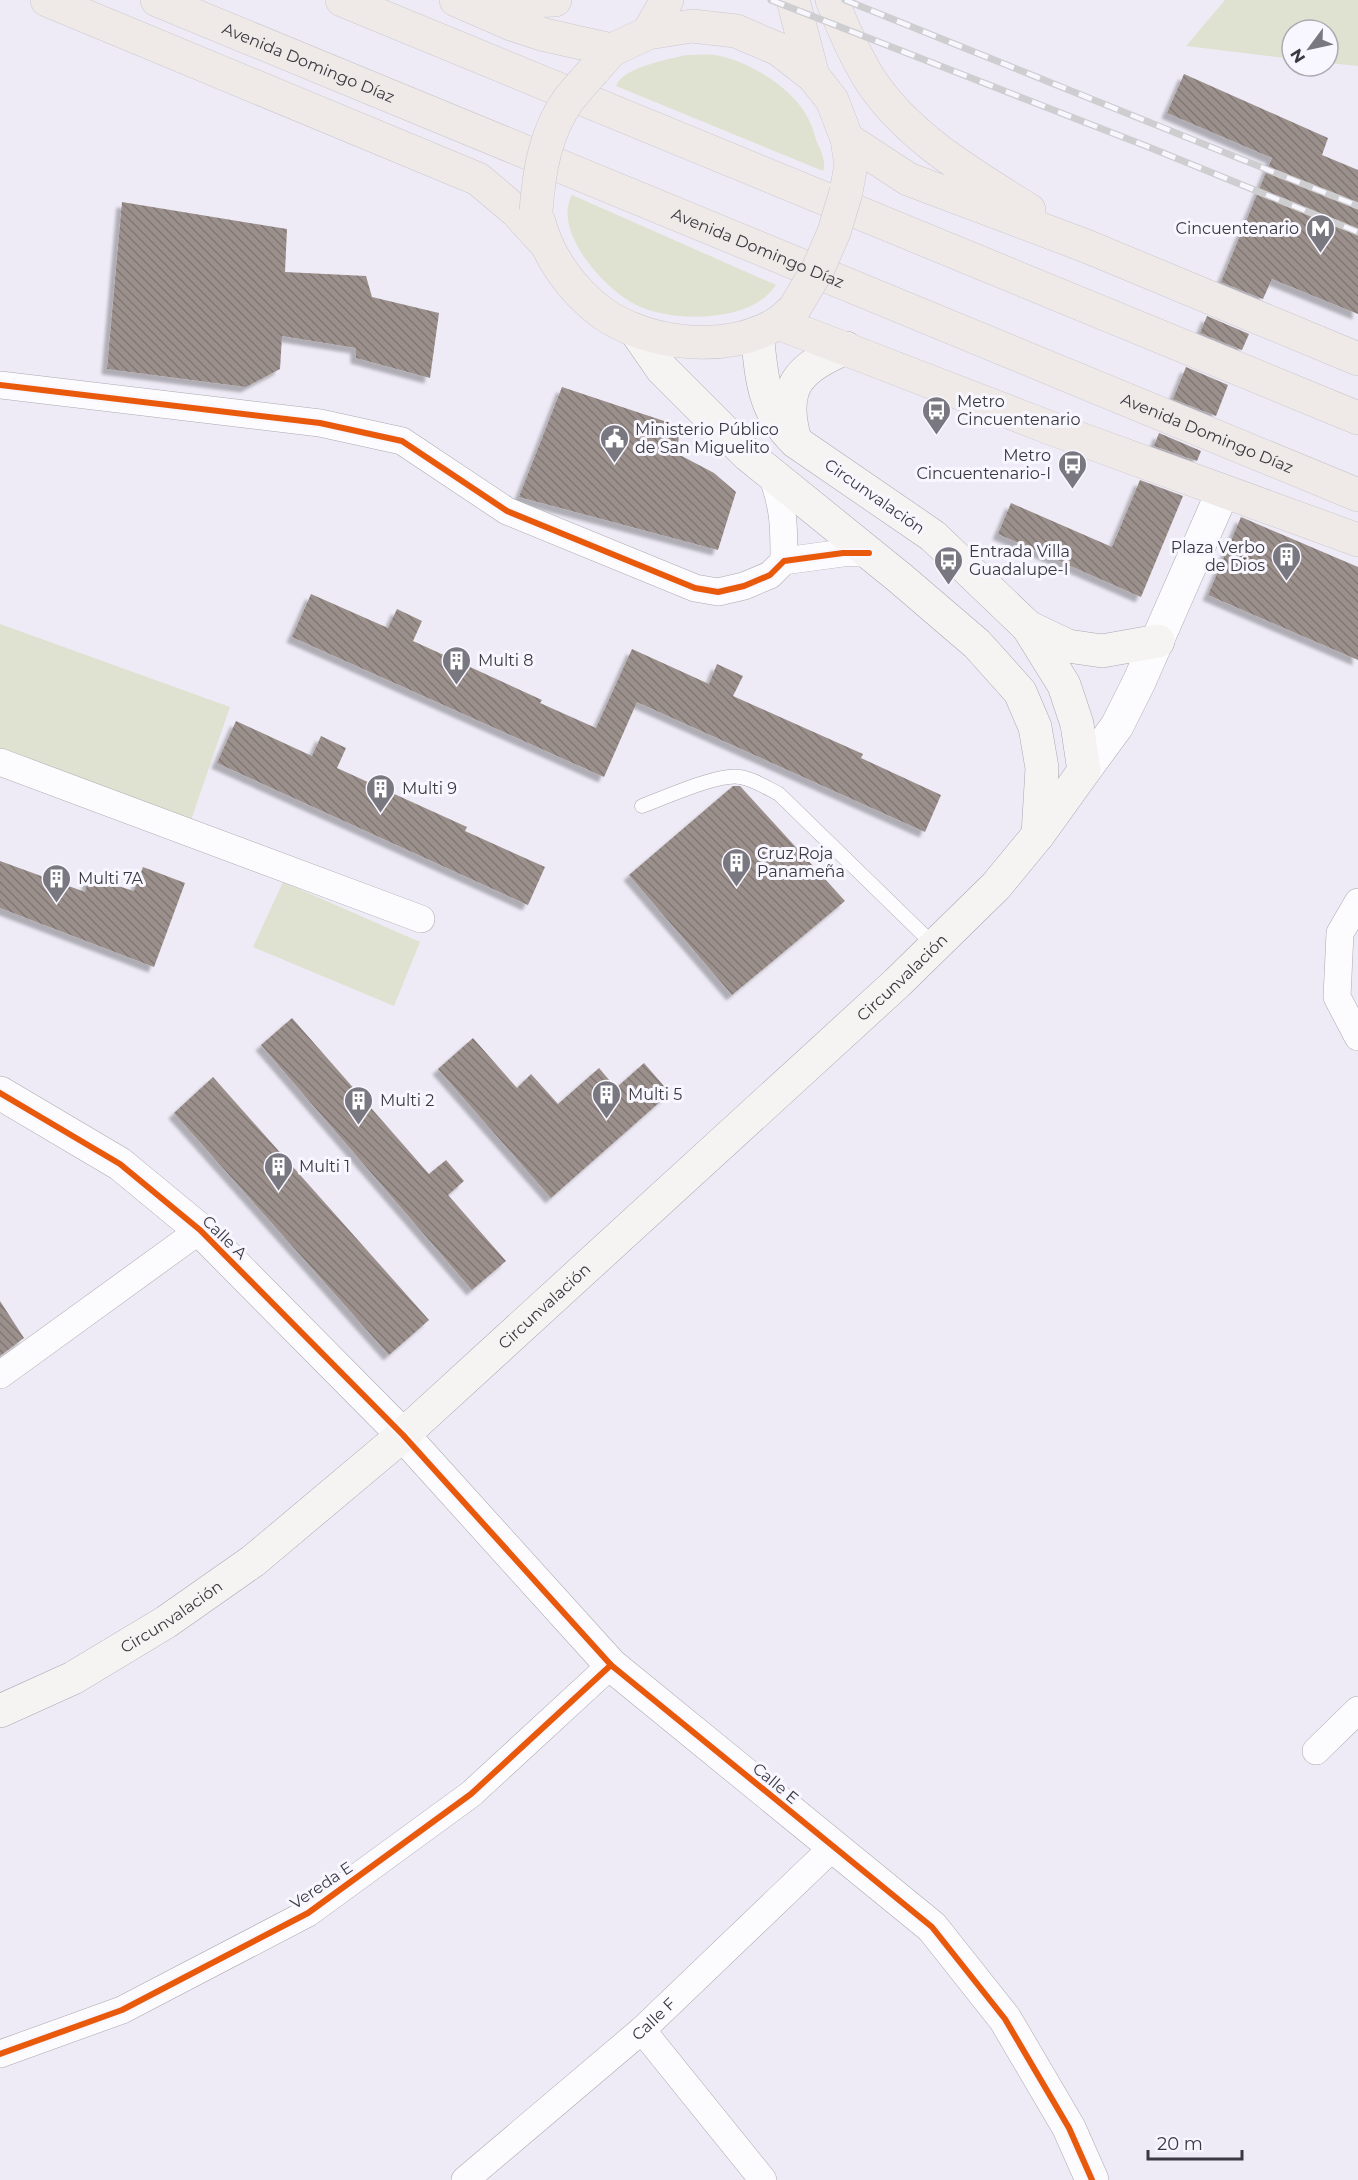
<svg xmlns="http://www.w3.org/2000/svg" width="1358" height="2180" viewBox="0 0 1358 2180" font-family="Montserrat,sans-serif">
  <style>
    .grass { fill: #dfe2d0 }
    .building { fill: url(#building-back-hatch); filter: url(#shadow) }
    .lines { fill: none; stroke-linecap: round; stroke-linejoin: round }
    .service-casing { stroke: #aaa8b0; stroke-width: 15 }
    .minor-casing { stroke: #aaa8b0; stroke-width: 28 }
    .tertiary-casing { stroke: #aaa8b0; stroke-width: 34 }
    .secondary-casing { stroke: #aaa8b0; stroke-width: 34 }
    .primary-casing { stroke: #cac8ce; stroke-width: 34 }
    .service { stroke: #fcfcfe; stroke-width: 14 }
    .minor { stroke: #fcfcfe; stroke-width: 27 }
    .tertiary { stroke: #fcfcfe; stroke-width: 33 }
    .secondary { stroke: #f6f4f3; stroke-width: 33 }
    .primary { stroke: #efeae8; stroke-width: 33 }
    .rail-casing { stroke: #cecdd0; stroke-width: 7 }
    .rail { stroke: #f8f6fe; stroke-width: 4.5; stroke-dasharray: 14; stroke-linecap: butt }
    .primary-bridge-casing { stroke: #cac8ce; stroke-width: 34; stroke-linecap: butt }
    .primary-bridge { stroke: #efeae8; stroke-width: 33 }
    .cycleway-casing { stroke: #f8f6fe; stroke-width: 10 }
    .cycleway { stroke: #e8590c; stroke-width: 6 }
    .labels { text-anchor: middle; stroke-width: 6; stroke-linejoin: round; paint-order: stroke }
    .street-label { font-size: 16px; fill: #3a3840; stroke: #f8f6fe }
    .poi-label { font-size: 16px; fill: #3a3840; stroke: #f8f6fe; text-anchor: start }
  </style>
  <defs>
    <pattern id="building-back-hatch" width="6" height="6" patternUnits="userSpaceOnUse" patternTransform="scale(1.5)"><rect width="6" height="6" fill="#9c908c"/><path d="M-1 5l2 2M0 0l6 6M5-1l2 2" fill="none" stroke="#807774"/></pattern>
    <filter id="shadow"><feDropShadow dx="-5.5" dy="5.5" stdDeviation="1.5" flood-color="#0004"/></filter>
  </defs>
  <rect width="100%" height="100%" fill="#eeebf6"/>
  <g class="grass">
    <polygon points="1225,0 1358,0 1358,66 1328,63 1328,30 1292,30 1292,59 1186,46"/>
    <path d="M687 55C696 55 706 54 715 55 749 61 792 87 808 118 812 125 814 133 816 140 820 149 827 162 823 171L616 86C622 67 670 59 687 55Z"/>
    <path d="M572 195 776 285C752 323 673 323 636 305 604 289 552 231 572 195Z"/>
    <polygon points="0,624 230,707 190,823 0,751"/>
    <polygon points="283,882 420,942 394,1006 253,947"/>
  </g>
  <g class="building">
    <polygon points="1184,74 1328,138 1322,155 1358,170 1358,314 1272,279 1263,299 1221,282 1272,158 1167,113"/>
    <polygon points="122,202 287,229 285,272 366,276 372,297 439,313 430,378 356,358 356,348 282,336 280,369 246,387 107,369"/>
    <polygon points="1207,316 1249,334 1242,350 1200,333"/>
    <polygon points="1186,367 1228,385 1216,416 1173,399"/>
    <polygon points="562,387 679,426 678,454 714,473 736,492 718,550 519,497"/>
    <polygon points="1159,433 1201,451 1197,461 1154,446"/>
    <polygon points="1140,480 1183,496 1141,597 998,534 1011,503 1112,547"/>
    <polygon points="1241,517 1358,567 1358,660 1208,595"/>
    <polygon points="311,594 388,628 397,609 422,621 413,641 542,700 540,703 596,728 632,649 709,684 717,664 743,676 733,696 863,754 861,758 941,795 925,832 637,702 604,777 292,637"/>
    <polygon points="236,721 312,756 321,736 346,748 337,768 467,827 465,831 545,867 528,905 217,763"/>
    <polygon points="733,786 740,786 845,901 732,995 629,875"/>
    <polygon points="0,861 85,892 89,877 134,891 143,867 185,883 154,967 0,908"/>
    <polygon points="292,1018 429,1174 446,1160 464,1181 448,1195 506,1261 472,1290 261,1045"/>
    <polygon points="473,1038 517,1088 531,1074 558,1104 599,1068 616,1088 644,1063 670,1093 551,1198 438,1069"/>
    <polygon points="213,1077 429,1320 389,1355 174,1113"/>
    <polygon points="0,1301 24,1338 0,1356"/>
  </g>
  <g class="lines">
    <defs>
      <path id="service" d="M642 806C664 798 719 773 740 777 754 779 767 788 779 794L935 946"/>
      <g id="minor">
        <polyline points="0,385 320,423 402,441 507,511 695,588 718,592 744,586 770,575 784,561 843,553 869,553"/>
        <path d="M772 476C784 507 784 528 784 561"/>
        <polyline points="0,762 421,919"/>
        <polyline points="1358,902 1340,933 1337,997 1358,1037"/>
        <polyline points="0,1375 200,1230"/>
        <polyline points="1316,1751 1358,1710"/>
        <polyline points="642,2030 763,2180"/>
        <polyline points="0,2054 122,2010 308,1913 471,1794 611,1665"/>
        <path id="s1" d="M465 2180 642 2030 832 1848"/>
      </g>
      <g id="tertiary">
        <polyline points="1084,771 1117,726 1139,682 1223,491"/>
        <polyline points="0,1093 120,1164 200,1230 403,1435 611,1665 932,1927 1005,2019 1069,2128 1092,2180"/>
      </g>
      <g id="secondary">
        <polyline points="635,330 662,369 748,455 900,578 977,644 1020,692 1035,727 1042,768 1038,835"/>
        <path d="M795 440C780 387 798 368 846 348"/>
        <polyline points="1028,627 1068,646 1102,651 1158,641"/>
        <path id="s2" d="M0 1711 73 1678 166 1622 253 1561 403 1435 897 983 996 886 1038 835 1084 771 1077 724 1064 685 1028 627 933 536 796 442C762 409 762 378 757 333"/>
      </g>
      <g id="primary">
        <polyline points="47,0 478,179 517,212 544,242"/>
        <path id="s3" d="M157 0 1358 495"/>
        <polyline points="342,0 1358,418"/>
        <polyline points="456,0 511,24 545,35 612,50"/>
        <polyline points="489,0 502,2 555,0"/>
        <polyline points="793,0 813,76"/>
        <path d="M832 0C842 26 853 51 867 75 904 135 971 174 1029 210"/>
        <polyline points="648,33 667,0"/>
        <polyline points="594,70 612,50 648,33 692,26 736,31 778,49 813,76 832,100 847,139 851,165 846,192"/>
        <polyline points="847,139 908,179 1086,246 1358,359"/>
        <path d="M539 222C548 257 572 290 601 312 646 345 727 354 776 324 783 320 788 314 794 309"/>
        <polyline points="778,323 1053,429 1358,540"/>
      </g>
    </defs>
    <use href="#service" class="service-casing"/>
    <use href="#minor" class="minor-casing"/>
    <use href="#tertiary" class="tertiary-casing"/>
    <use href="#secondary" class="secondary-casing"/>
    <use href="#primary" class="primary-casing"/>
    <use href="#service" class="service"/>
    <use href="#minor" class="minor"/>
    <use href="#tertiary" class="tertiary"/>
    <use href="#secondary" class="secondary"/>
    <use href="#primary" class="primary"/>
    <defs>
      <g id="rail">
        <polyline points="771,0 1146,146 1358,232"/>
        <polyline points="845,0 1358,206"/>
      </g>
    </defs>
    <use href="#rail" class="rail-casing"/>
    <use href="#rail" class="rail"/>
    <defs>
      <g id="primary-bridge">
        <path d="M536 211C539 172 545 132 569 99 577 89 586 79 594 70"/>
        <polyline points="794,309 818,269 834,232 846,192"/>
      </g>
    </defs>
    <use href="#primary-bridge" class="primary-bridge-casing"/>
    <use href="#primary-bridge" class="primary-bridge"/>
    <defs>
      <g id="cycleway">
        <polyline points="0,385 320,423 402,441 507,511 695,588 718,592 744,586 770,575 784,561 843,553 869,553"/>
        <polyline points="0,1093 120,1164 200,1230 403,1435 611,1665 932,1927 1005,2019 1069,2128 1092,2180"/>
        <polyline points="0,2054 122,2010 308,1913 471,1794 611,1665"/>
      </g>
    </defs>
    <use href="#cycleway" class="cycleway-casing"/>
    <use href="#cycleway" class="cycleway"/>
  </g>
  <defs>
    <symbol id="metro-pin" viewBox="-11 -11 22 30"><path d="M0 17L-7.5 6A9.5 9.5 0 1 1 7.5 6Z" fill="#797780" stroke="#f8f6fe"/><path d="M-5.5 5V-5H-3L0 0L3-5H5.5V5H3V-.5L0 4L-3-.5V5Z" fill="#fff"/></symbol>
    <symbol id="bus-pin" viewBox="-11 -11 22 30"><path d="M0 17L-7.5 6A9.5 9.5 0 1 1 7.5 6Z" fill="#797780" stroke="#f8f6fe"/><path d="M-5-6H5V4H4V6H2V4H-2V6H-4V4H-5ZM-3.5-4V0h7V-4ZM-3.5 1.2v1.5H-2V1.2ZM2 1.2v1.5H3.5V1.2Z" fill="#fff"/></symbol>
    <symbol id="civic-pin" viewBox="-11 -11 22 30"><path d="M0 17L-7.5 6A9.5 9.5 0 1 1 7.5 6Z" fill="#797780" stroke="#f8f6fe"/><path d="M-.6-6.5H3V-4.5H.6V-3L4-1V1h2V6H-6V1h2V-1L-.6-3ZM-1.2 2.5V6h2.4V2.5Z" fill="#fff"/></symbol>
    <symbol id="building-pin" viewBox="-11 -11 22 30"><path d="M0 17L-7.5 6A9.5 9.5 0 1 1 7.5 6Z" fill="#797780" stroke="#f8f6fe"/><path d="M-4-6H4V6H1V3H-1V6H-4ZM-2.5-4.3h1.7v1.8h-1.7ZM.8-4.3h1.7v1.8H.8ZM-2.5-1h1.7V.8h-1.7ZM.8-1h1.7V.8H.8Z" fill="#fff"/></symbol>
  </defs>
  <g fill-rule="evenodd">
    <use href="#metro-pin" x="1304" y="212" width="33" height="45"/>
    <use href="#bus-pin" x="920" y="394" width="33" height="45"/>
    <use href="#civic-pin" x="598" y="422" width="33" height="45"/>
    <use href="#bus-pin" x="1056" y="448" width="33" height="45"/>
    <use href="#building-pin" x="1270" y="540" width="33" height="45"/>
    <use href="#bus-pin" x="932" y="544" width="33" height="45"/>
    <use href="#building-pin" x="440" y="644" width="33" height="45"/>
    <use href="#building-pin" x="364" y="772" width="33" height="45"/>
    <use href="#building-pin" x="720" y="846" width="33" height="45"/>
    <use href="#building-pin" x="40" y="862" width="33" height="45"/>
    <use href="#building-pin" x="590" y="1078" width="33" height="45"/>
    <use href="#building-pin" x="342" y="1084" width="33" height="45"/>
    <use href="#building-pin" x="262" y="1150" width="33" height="45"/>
  </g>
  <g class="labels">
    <g class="street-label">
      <text dy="6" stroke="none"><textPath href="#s3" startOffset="164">Avenida Domingo Díaz</textPath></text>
      <text dy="6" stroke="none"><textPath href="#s3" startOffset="650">Avenida Domingo Díaz</textPath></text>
      <text dy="6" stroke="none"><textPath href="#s3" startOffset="1136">Avenida Domingo Díaz</textPath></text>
      <text transform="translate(875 496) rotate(35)" y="6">Circunvalación</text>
      <text dy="6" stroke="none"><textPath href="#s2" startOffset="1168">Circunvalación</textPath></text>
      <text transform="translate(225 1237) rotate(44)" y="6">Calle A</text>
      <text dy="6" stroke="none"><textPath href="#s2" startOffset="682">Circunvalación</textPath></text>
      <text dy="6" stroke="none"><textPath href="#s2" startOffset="196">Circunvalación</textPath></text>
      <text transform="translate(776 1783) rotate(40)" y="6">Calle E</text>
      <text transform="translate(321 1885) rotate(-34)" y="6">Vereda E</text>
      <text dy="6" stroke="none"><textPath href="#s1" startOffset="248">Calle F</textPath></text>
    </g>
    <g class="poi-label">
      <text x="1299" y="234" text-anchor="end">Cincuentenario</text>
      <text x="957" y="407">Metro<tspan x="957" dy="18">Cincuentenario</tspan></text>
      <text x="635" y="435">Ministerio Público<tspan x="635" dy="18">de San Miguelito</tspan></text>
      <text x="1051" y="461" text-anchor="end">Metro<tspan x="1051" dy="18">Cincuentenario-I</tspan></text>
      <text x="1265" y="553" text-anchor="end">Plaza Verbo<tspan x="1265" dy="18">de Dios</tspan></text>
      <text x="969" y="557">Entrada Villa<tspan x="969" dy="18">Guadalupe-I</tspan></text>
      <text x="478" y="666">Multi 8</text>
      <text x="402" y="794">Multi 9</text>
      <text x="757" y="859">Cruz Roja<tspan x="757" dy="18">Panameña</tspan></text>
      <text x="78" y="884">Multi 7A</text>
      <text x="628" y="1100">Multi 5</text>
      <text x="380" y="1106">Multi 2</text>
      <text x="299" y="1172">Multi 1</text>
    </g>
  </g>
  <g transform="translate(1310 48) rotate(237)"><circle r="28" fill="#f8f6fe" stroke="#acaab2" stroke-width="1.5"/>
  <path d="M0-4.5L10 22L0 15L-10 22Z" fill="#797780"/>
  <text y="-9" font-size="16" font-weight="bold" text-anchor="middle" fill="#3a3840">N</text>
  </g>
  <path d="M1148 2150v9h94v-9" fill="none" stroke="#3a3840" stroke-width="3"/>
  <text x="1157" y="2150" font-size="18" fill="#3a3840" stroke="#f8f6fe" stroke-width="4.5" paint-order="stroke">20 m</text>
</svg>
